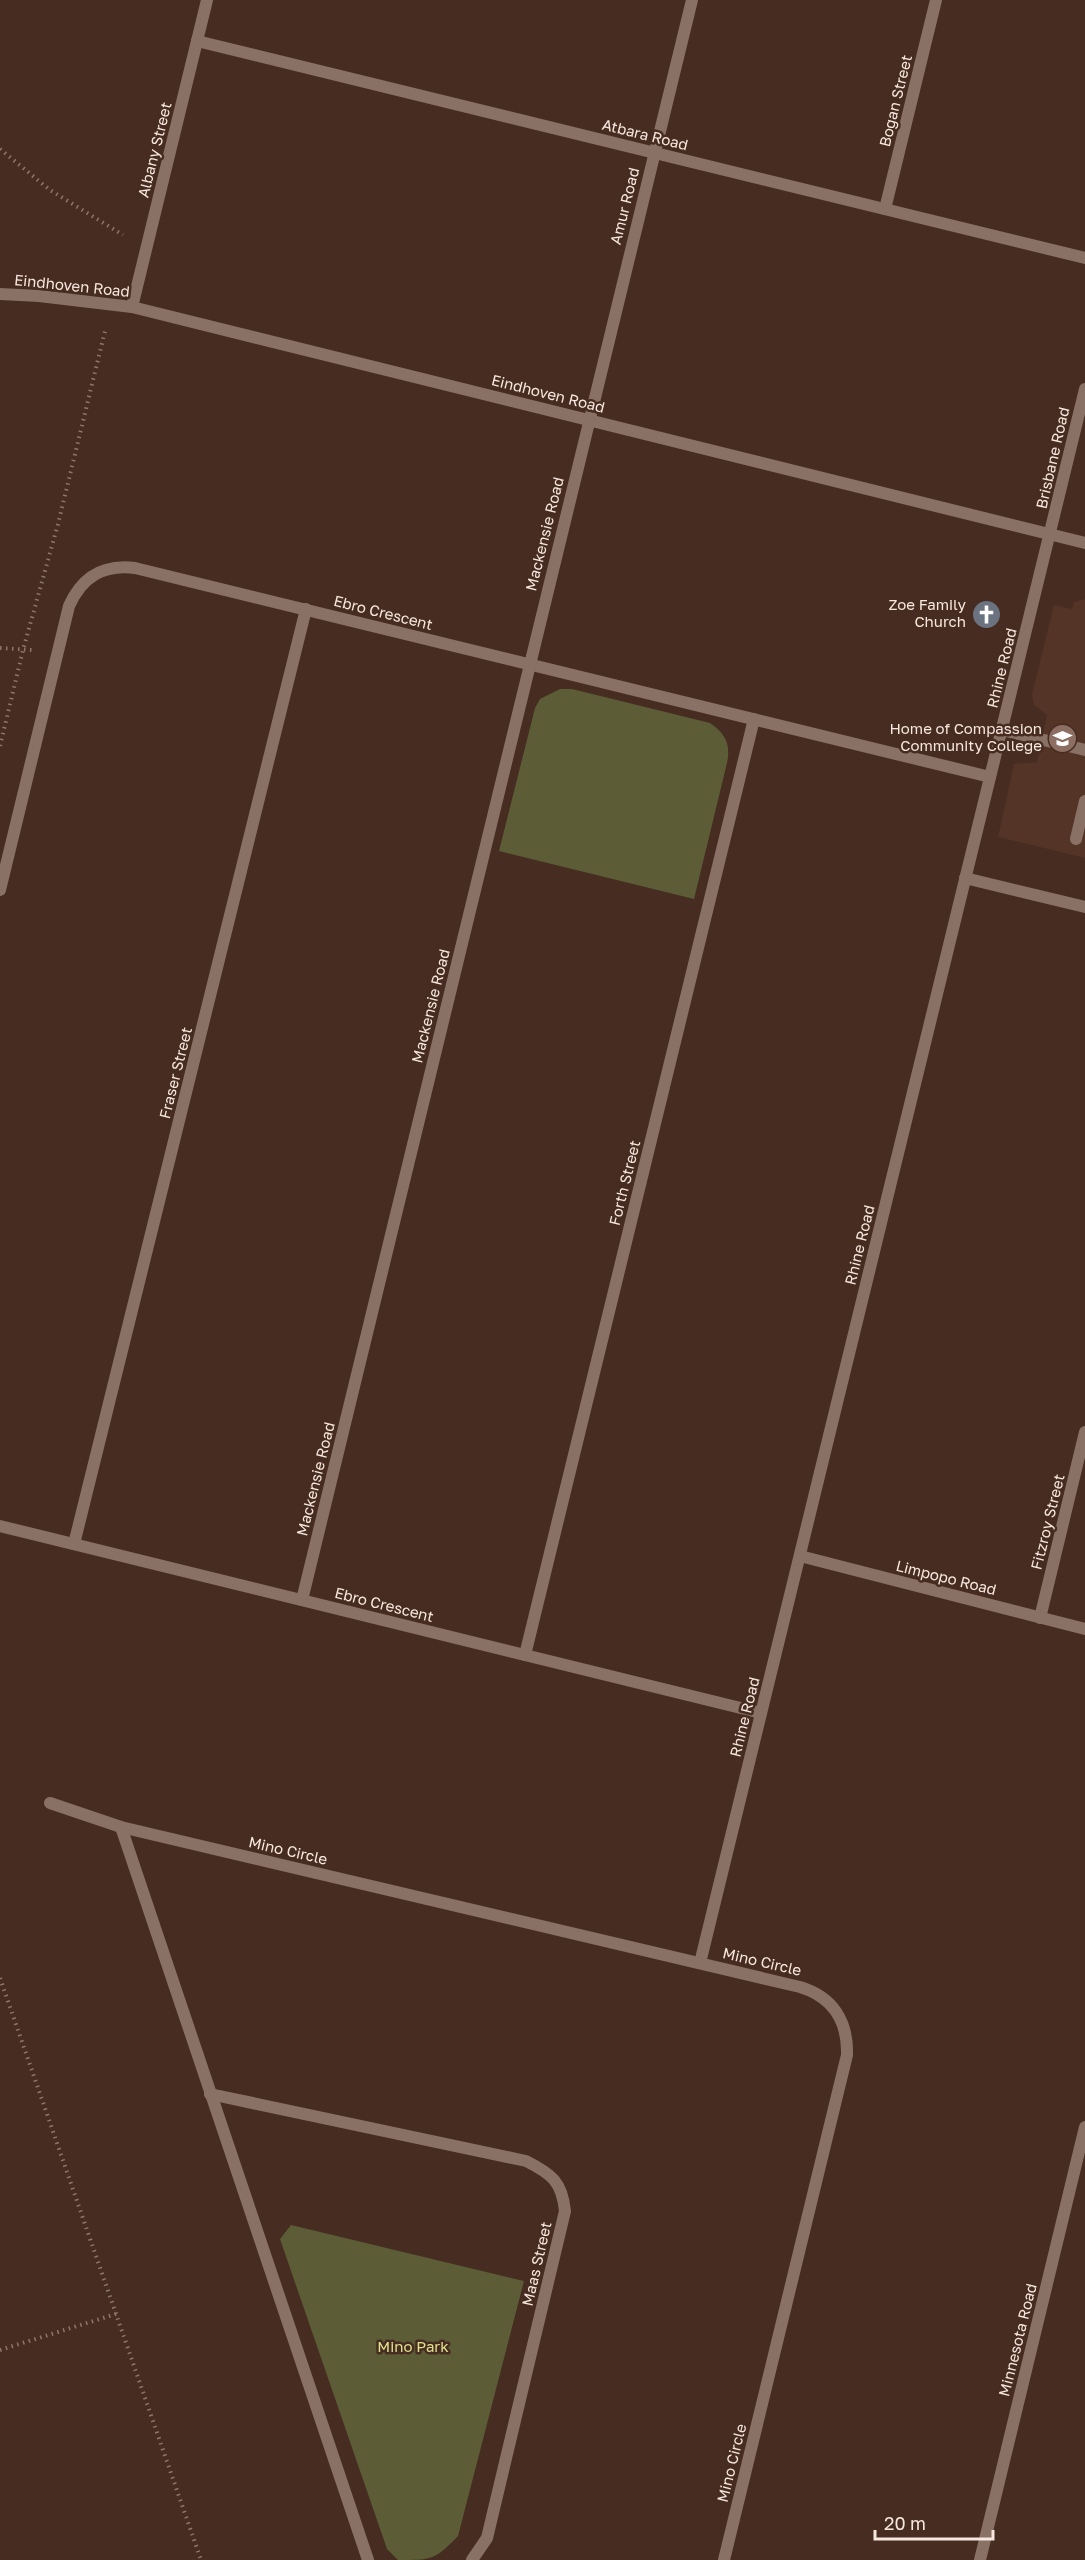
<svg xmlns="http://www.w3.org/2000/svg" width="1085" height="2560" viewBox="0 0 1085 2560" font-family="'Golos Text',sans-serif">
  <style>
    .built { fill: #533426 }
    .green { fill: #5c5d37 }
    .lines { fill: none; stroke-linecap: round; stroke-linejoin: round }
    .path { stroke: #8d776d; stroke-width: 4; stroke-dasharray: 1.5 4.5; stroke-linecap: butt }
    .service { stroke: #897165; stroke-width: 12 }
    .minor { stroke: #897165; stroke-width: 12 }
    .tertiary { stroke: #897165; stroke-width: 12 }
    .labels { text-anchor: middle; stroke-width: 5; stroke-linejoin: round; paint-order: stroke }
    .street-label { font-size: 15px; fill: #f8e7df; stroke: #462c21 }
    .poi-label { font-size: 15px; fill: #f8e7df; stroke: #462c21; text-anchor: end }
    .park-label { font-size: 15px; fill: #dee28c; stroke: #462c21 }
  </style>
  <rect width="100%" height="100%" fill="#462c21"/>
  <polygon class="built" points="1085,599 1085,858 998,837 1014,764 1037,762 1047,715 1034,705 1032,694 1054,605 1072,609 1074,602"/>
  <g class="green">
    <path d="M560 689H572L710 723C725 733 731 744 727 763L694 899 499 851 535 708 540 699Z"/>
    <path d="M291 2225 524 2281 458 2536C435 2560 432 2560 398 2560L387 2549 280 2239Z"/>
  </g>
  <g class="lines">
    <g class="path">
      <polyline points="0,149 50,190 123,235"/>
      <polyline points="0,648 32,650"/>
      <polyline points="0,746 23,650 58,524 105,331"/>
      <polyline points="0,1978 201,2560"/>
      <polyline points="0,2350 116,2314"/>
    </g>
    <g class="service">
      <polyline points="1002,730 1085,750"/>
      <polyline points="1076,839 1085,801"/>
    </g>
    <g class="minor">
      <polyline points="197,41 1085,258"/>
      <polyline points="885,209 936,0"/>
      <polyline points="132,307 207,0"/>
      <polyline points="965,878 1085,907"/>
      <path d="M0 890 69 606C82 577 103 564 135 568L990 777"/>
      <polyline points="0,1526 761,1713"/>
      <polyline points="74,1544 306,609"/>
      <polyline points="800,1556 1085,1629"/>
      <polyline points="302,1600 692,0"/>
      <polyline points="1040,1618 1085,1432"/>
      <polyline points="525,1655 754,719"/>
      <path d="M50 1803 121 1827 800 1987C833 1997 848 2021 847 2055L724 2560"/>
      <polyline points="121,1827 368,2560"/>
      <polyline points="700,1963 1085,389"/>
      <path d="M210 2094 526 2161C552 2174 562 2182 565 2211L487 2538 472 2560"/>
      <polyline points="980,2560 1085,2127"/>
    </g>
    <polyline class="tertiary" points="0,294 39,296 132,307 1085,543"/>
  </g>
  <defs>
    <symbol id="church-disc" viewBox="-11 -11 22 22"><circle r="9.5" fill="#6b7280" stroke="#462c21"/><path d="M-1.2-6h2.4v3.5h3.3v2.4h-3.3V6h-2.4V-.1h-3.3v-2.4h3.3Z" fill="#fff"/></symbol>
    <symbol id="university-disc" viewBox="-11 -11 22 22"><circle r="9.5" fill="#8d6e63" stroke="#462c21"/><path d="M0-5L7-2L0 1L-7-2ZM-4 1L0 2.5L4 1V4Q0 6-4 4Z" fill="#fff"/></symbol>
  </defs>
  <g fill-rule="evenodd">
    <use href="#church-disc" x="970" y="598" width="33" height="33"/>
    <use href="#university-disc" x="1046" y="722" width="33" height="33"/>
  </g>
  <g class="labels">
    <g class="street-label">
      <text transform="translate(896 101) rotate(-76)" y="5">Bogan Street</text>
      <text transform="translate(645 135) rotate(14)" y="5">Atbara Road</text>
      <text transform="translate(155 150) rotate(-76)" y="5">Albany Street</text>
      <text transform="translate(625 206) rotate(-76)" y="5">Amur Road</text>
      <text transform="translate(72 286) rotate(6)" y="5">Eindhoven Road</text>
      <text transform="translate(548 394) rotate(14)" y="5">Eindhoven Road</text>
      <text transform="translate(1053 458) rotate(-77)" y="5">Brisbane Road</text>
      <text transform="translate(545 534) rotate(-76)" y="5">Mackensie Road</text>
      <text transform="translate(383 613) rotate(14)" y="5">Ebro Crescent</text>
      <text transform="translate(1002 668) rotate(-76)" y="5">Rhine Road</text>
      <text transform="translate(431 1006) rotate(-76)" y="5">Mackensie Road</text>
      <text transform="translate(176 1073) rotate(-76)" y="5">Fraser Street</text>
      <text transform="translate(625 1183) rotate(-76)" y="5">Forth Street</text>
      <text transform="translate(860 1245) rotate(-76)" y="5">Rhine Road</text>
      <text transform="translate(316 1479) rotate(-76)" y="5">Mackensie Road</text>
      <text transform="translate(1048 1522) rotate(-76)" y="5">Fitzroy Street</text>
      <text transform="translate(946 1578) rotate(14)" y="5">Limpopo Road</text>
      <text transform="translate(384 1605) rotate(14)" y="5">Ebro Crescent</text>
      <text transform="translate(745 1717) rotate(-76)" y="5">Rhine Road</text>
      <text transform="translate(288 1851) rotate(13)" y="5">Mino Circle</text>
      <text transform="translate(762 1962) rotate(13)" y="5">Mino Circle</text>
      <text transform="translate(537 2264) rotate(-77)" y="5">Maas Street</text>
      <text transform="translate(1018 2340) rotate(-76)" y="5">Minnesota Road</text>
      <text transform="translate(732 2463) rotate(-76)" y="5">Mino Circle</text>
    </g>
    <g class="poi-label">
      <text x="966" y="610">Zoe Family<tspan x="966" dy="17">Church</tspan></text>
      <text x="1042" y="734">Home of Compassion<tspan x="1042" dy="17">Community College</tspan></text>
    </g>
    <g class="park-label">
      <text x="413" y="2352">Mino Park</text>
    </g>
  </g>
  <path d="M875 2530v9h118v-9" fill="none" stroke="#f8e7df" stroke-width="3"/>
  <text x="884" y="2530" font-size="18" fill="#f8e7df" stroke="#462c21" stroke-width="4.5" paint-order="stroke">20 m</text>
</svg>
